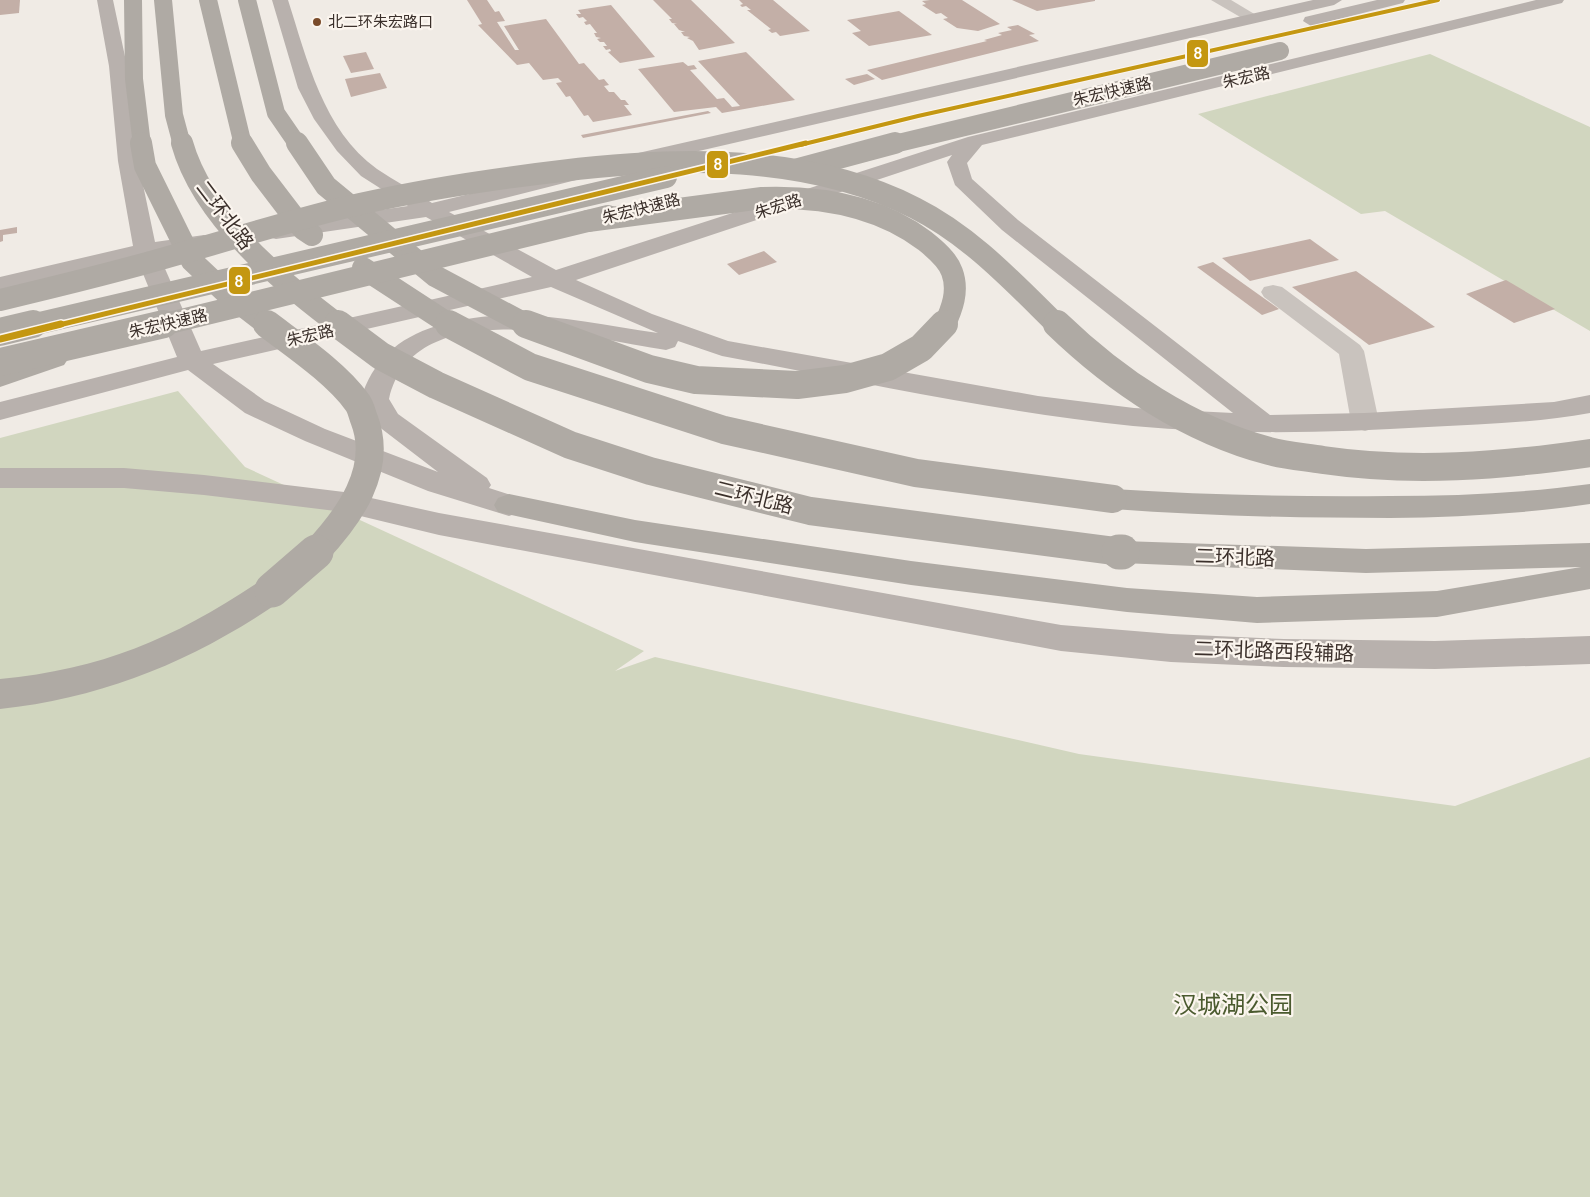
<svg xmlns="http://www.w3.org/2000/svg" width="1590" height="1197" viewBox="0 0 1590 1197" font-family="Quicksand,'Noto Sans SC',sans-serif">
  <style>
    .green { fill: #d1d6bf }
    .building { fill: #c3afa7 }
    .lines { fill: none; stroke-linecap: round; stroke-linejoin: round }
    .minor { fill: #c9c3be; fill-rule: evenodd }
    .major { fill: #b8b1ad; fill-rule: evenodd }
    .highway { fill: #afaaa4; fill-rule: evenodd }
    .highway-bridge-far3 { stroke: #afaaa4; stroke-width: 18 }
    .highway-bridge-far2 { stroke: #afaaa4; stroke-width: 22 }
    .highway-bridge-far1 { stroke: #afaaa4; stroke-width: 28 }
    .highway-bridge { stroke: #afaaa4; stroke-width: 35 }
    .metro-1-far2-casing { stroke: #fbf5ee; stroke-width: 6 }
    .metro-1-far1-casing { stroke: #fbf5ee; stroke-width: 8 }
    .metro-1-casing { stroke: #fbf5ee; stroke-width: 10 }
    .metro-1-far2 { stroke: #c49711; stroke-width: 4 }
    .metro-1-far1 { stroke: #c49711; stroke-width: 5 }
    .metro-1 { stroke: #c49711; stroke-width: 7 }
    .bus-dot { fill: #7a4b2a; stroke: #fbf5ee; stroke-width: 2 }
    .labels { text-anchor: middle; stroke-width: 4.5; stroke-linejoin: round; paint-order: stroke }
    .far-bus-label { font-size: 15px; fill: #3b302b; stroke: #fbf5ee; text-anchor: start }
    .far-street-label { font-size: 16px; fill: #3b302b; stroke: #fbf5ee }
    .street-label { font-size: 20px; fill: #3b302b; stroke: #fbf5ee }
    .near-park-label { font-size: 24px; fill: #4a5a2e; stroke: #fbf5ee }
    .line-badge { stroke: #fbf5ee; stroke-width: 2 }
    .badge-label { font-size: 16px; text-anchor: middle; font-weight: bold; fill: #fff }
  </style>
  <rect width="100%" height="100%" fill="#f0ebe5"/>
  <g class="green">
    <polygon points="1430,54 1590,127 1590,331 1385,211 1361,214 1198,114"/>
    <polygon points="178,391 245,467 644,651 615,671 655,657 1079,754 1455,806 1590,757 1590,1197 0,1197 0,438"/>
  </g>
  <g class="building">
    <polygon points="0,0 20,0 19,13 0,15"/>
    <polygon points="467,0 487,0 495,12 499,11 505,21 497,22 515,50 519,50 504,26 546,19 579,64 584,63 599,80 604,79 609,85 604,86 609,92 614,92 621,100 625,100 629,105 624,105 632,115 593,122 588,115 584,116 570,96 566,97 556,83 562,82 558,78 543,80 529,63 517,65 478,25 482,24"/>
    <polygon points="653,0 691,0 735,43 699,50 693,41 687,38 690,37 684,36 681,32 685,32 679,30 674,24 677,24 672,23 669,19 672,19"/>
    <polygon points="739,0 773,0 810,31 780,36 776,32 772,33 768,30 771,29 747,10 751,10 746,6 742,7 740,5 743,4"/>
    <polygon points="930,0 962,0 1000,24 978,31 957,28 943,19 948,18 941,13 936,14 922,5 926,4 922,1"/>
    <polygon points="1012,0 1095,0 1095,1 1037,11"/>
    <polygon points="611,5 655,57 620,63 608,52 611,51 610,49 606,50 603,46 607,46 604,42 600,42 597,39 601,38 596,37 594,33 597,33 590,24 586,25 584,22 587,21 583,17 579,18 576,14 581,14 578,10"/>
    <polygon points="899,11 932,35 869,46 852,33 861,31 847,20"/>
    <polygon points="1018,25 1035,34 1029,35 1039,41 882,80 867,70 987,41 984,40 1002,35 998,33 1012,30 1007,27"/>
    <polygon points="366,52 374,69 351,73 343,56"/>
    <polygon points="746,52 795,100 722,113 716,107 674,112 638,69 683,62 688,66 694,65 697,69 690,70 717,99 724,98 732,107 740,106 698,61"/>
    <polygon points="380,73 387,88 351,97 345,79"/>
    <polygon points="867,74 875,79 854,85 845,79"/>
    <polygon points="708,111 711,113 583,138 581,135"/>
    <polygon points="17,227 17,233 3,235 3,241 0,242 0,230"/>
    <polygon points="1310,239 1339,260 1250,281 1222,258"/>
    <polygon points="764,251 777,262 739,275 727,264"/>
    <polygon points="1213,262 1279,309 1262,315 1197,267"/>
    <polygon points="1356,271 1435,327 1369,345 1292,287"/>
    <polygon points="1506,280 1555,309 1514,323 1466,294"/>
  </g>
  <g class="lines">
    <g class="minor">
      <polygon points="1211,0 1231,0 1261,18 1253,23 1247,21"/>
      <polygon points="1273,285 1282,287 1360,345 1364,351 1379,422 1375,428 1365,431 1355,428 1351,422 1339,354 1264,297 1261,292 1264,287"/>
    </g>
    <g class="major">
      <path d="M97 0H113L127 66 138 161 155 242 204 235 212 237 215 242 212 247 159 255 201 351 532 277 426 217 276 239 268 237 265 232 268 227 276 225 408 206 361 176 337 151 314 119 298 88 272 0H288C307 59 323 130 377 169 395 181 414 191 432 203L569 170 576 172 579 176 576 180 449 212 556 270 968 137 1536 0H1564L1562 3 982 145 967 163 972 179 1018 220 1270 415 1365 413 1554 402 1590 395V413C1537 423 1482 424 1428 427 1330 433 1231 435 1133 426 995 412 858 381 722 356L678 341 675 347 666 350C590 339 414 290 389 399L398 414 487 478 491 485 489 488 520 498 524 505 520 512 509 516 428 491 305 441 245 413 188 370 0 420V402L177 357 137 259 0 291V277L133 246 118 161 109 66ZM952 155 947 162 955 185 1002 230 1233 413 1134 408 1038 396 728 341 652 314 576 280ZM551 287 658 333C581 322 513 303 436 326 398 338 372 361 361 399L378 426 438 472 325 429 265 401 213 364Z"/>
      <polygon points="1313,0 1342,0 1334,5 625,168 618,166 615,162 618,158 625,156"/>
      <polygon points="1377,0 1405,0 1403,3 1311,26 1303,21 1305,17"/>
      <polygon points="0,468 124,468 204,475 344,492 439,513 1061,625 1171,634 1284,639 1435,641 1590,636 1590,664 1435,669 1284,667 1171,662 1061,651 439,535 344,512 204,495 124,488 0,488"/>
    </g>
    <g class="highway">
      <polygon points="55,351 64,353 68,359 64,365 0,387 0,370"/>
      <path d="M1590 484V504C1524 514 1457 517 1390 518 1298 518 1206 516 1113 509L1102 506 1098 499 1102 492 1113 489C1205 495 1298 497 1390 496 1457 496 1524 493 1590 484Z"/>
      <polygon points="509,494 635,520 911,561 1127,588 1257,597 1437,591 1581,567 1366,573 1122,563 1111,560 1106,552 1111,544 1122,541 1366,549 1590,543 1590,589 1437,617 1257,623 1127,612 911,585 635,542 498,512 494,505 498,498"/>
      <path d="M272 578 284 581 288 590 284 599C195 660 107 697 0 709V679C103 669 175 638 260 581Z"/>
    </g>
    <g class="highway-bridge-far3">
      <polyline points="133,0 134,79 142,145"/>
      <polyline points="163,0 174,115 182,145"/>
      <polyline points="208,0 243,145"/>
      <polyline points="247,0 276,113 298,145"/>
      <polyline points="890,145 1280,51"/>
    </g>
    <g class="highway-bridge-far2">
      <polyline points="141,143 145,166 192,261 226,293 269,326"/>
      <path d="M182 143C203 218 280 281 340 326"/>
      <polyline points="242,143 261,174 303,229 312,235"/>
      <polyline points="297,143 326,186 435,276 529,326"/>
      <polyline points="798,169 895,143"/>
      <path d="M588 221 762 198C819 196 879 206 925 241 935 249 948 260 952 272 959 291 952 309 944 326"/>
      <polyline points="363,268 452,326"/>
      <path d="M0 300C59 286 117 272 175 255 237 238 298 218 360 204 426 189 493 179 561 171 677 157 807 153 915 208 971 236 1014 283 1058 326"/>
      <polyline points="27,326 666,177"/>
      <polyline points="157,326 608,216"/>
    </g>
    <g class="highway-bridge-far1">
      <path d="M267 324C296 346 336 373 357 402 361 407 362 414 364 419 384 470 348 518 315 553"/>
      <polyline points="338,324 381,356 436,385 570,445 650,471 810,511 1122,552"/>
      <polyline points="449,324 530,367 724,430 916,473 1113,499"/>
      <polyline points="526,324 649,369 696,380 797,385 845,379 888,367 921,348 944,324"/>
      <path d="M1057 324C1116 381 1189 430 1269 451 1287 456 1305 457 1323 460 1412 473 1501 466 1590 453"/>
      <polyline points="0,332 33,324"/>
      <polyline points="0,362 164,324"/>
    </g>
    <g class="highway-bridge">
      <polyline points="1119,552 1122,552"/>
      <polyline points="272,590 316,552"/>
    </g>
    <defs>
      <polyline id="metro-1-far2" points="800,145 918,116 1438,0"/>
      <polyline id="metro-1-far1" points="55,326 806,143"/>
      <polyline id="metro-1" points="0,339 61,324"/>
    </defs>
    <use href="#metro-1-far2" class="metro-1-far2-casing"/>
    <use href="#metro-1-far1" class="metro-1-far1-casing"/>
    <use href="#metro-1" class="metro-1-casing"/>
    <use href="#metro-1-far2" class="metro-1-far2"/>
    <use href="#metro-1-far1" class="metro-1-far1"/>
    <use href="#metro-1" class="metro-1"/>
  </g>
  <circle class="bus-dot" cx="317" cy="22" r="5"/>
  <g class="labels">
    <g class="far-bus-label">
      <text x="328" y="27">北二环朱宏路口</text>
    </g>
    <g class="far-street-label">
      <text transform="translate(1246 77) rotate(-13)" y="6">朱宏路</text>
      <text transform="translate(1112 91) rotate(-13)" y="6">朱宏快速路</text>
      <text transform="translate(778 206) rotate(-18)" y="6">朱宏路</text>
      <text transform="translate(641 208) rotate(-14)" y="6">朱宏快速路</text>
      <text transform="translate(168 323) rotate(-13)" y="6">朱宏快速路</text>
      <text transform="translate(310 335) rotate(-13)" y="6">朱宏路</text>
    </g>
    <g class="street-label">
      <text transform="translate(225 215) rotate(53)" y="7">二环北路</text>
      <text transform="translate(754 497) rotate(14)" y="7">二环北路</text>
      <text transform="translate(1235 557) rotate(2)" y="7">二环北路</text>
      <text transform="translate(1274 651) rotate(2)" y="7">二环北路西段辅路</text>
    </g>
    <g class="near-park-label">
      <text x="1233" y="1013">汉城湖公园</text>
    </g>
  </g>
  <g class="line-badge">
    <rect x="1186" y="39" width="23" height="29" rx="6" fill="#c49711"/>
    <rect x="706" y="150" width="23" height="29" rx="6" fill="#c49711"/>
    <rect x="228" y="266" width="23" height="29" rx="6" fill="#c49711"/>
  </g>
  <g class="badge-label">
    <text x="1198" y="59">8</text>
    <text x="718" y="170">8</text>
    <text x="239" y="287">8</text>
  </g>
</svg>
